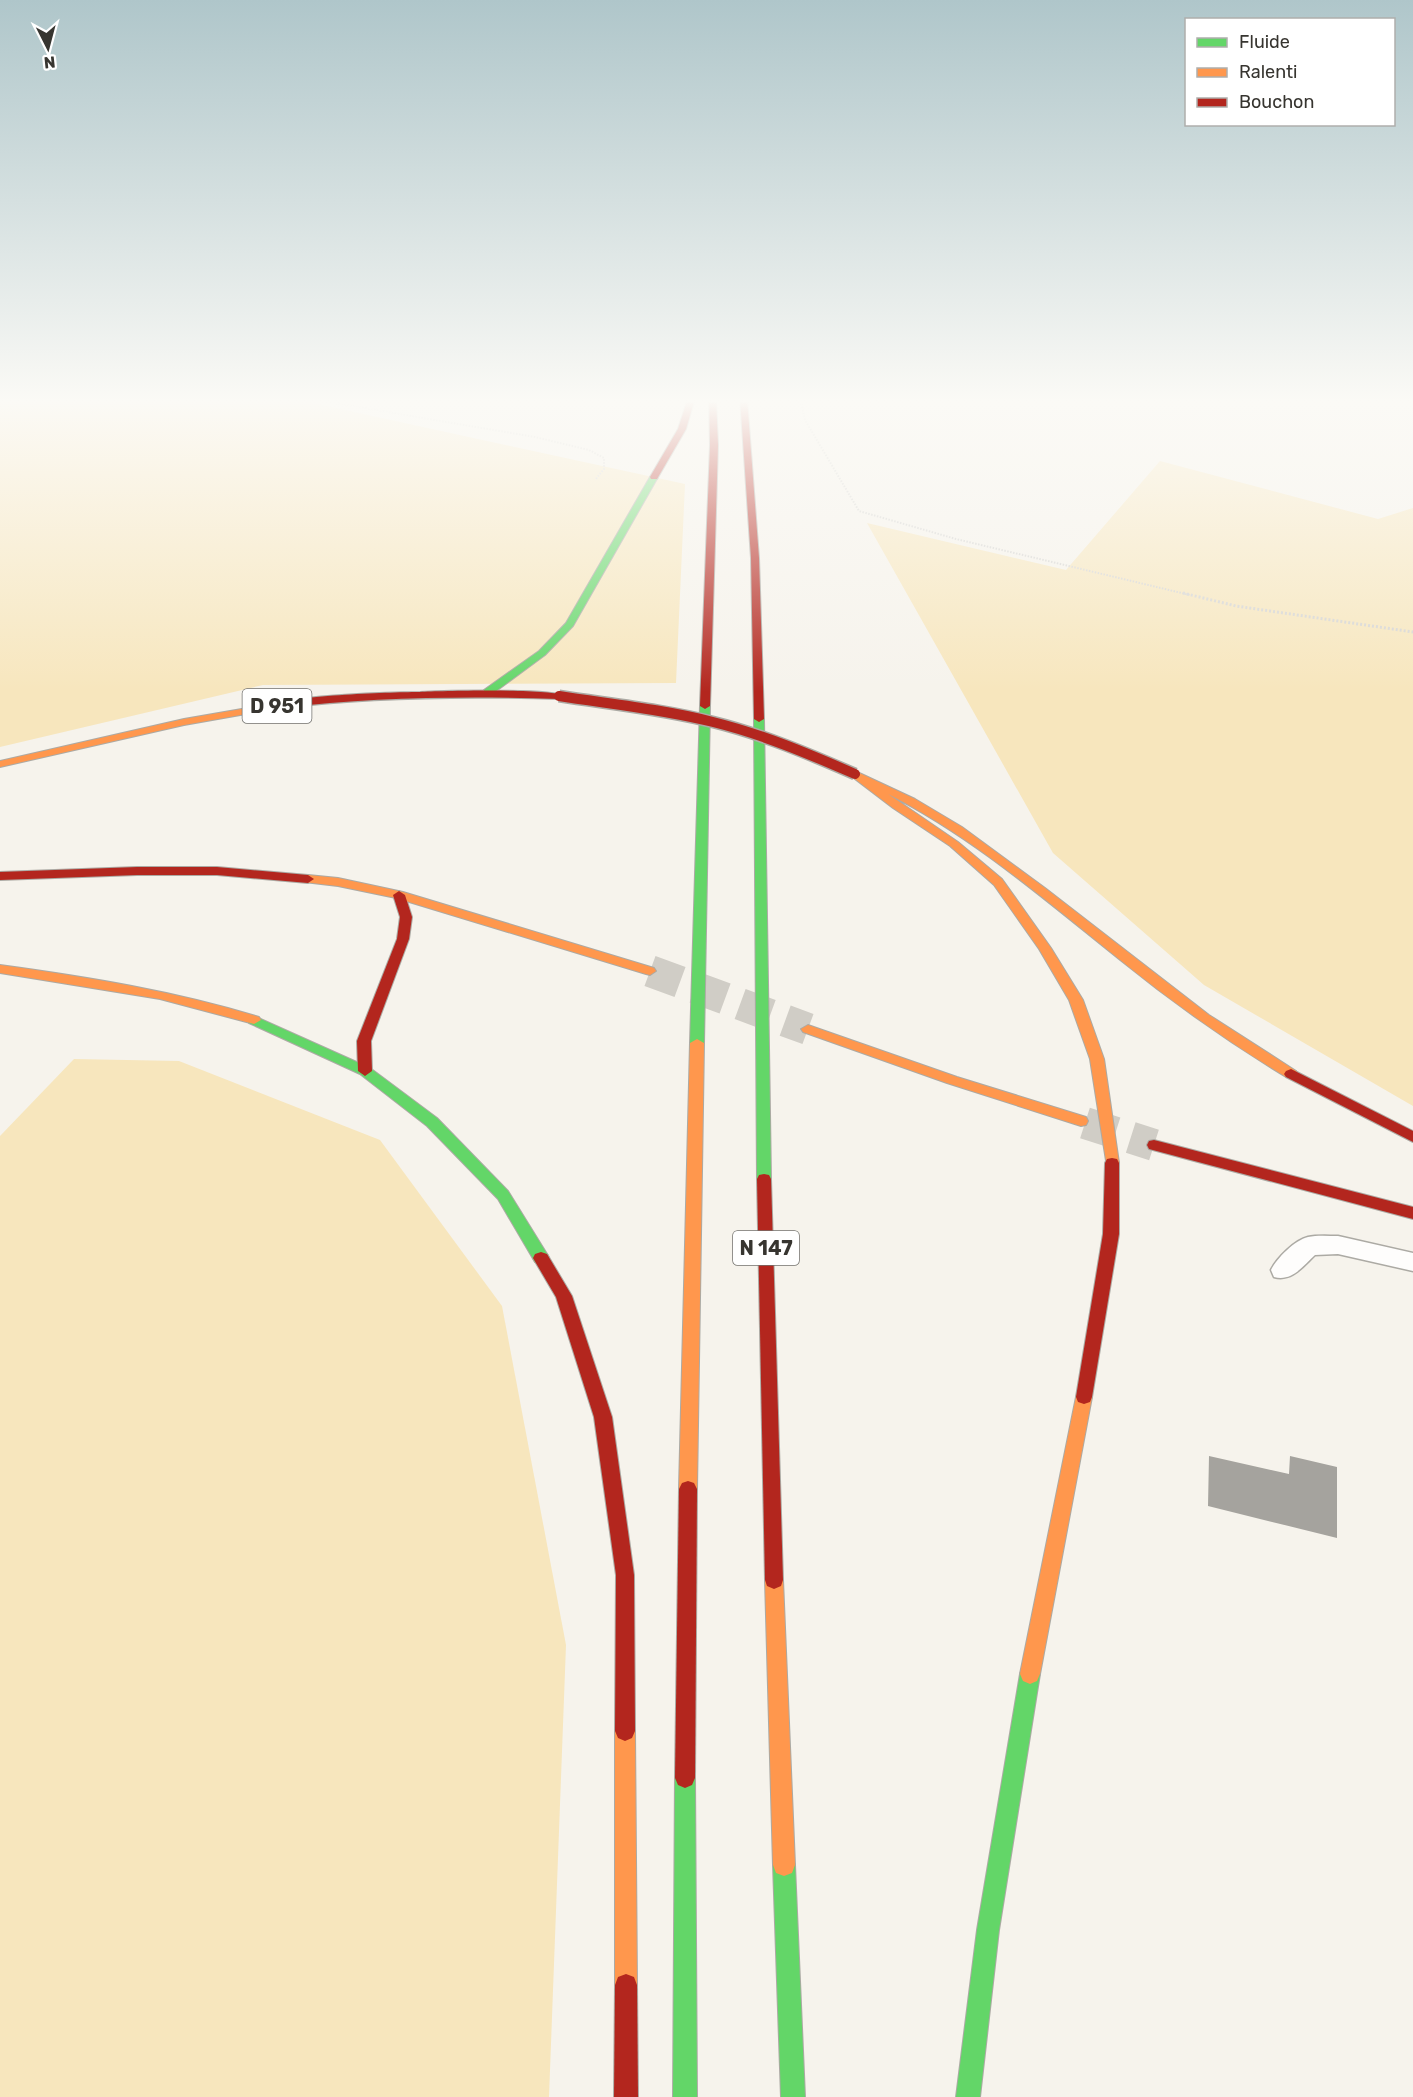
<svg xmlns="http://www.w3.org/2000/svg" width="1413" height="2097" viewBox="0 0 1413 2097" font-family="Rubik,sans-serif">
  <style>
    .green { fill: #f7e6bd }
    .building { fill: #a5a39e }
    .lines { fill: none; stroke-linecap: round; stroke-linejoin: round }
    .secondary-tunnel { stroke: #d0cdc6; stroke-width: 32; stroke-dasharray: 32 16; stroke-linecap: butt }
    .lane-casing { stroke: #acaaa4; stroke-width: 3 }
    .fast-casing { stroke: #acaaa4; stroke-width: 2 }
    .slow-casing { stroke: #acaaa4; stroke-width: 2 }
    .jam-casing { stroke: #acaaa4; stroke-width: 2 }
    .path-far1 { stroke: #d5d4d2; stroke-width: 2; stroke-dasharray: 1.5 1.5; stroke-linecap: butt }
    .path { stroke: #d5d4d2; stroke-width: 3; stroke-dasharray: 2 2; stroke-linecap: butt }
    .lane { fill: #fefdfc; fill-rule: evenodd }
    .fast { fill: #63d668; fill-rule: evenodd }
    .slow { fill: #ff974d; fill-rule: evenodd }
    .jam { fill: #b3261e; fill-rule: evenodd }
    .jam-bridge-casing { stroke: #acaaa4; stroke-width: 13; stroke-linecap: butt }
    .jam-bridge { stroke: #b3261e; stroke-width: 10 }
    .labels { text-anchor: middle; stroke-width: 6; stroke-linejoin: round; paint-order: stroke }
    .shield { fill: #fff; stroke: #73726e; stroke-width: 1.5 }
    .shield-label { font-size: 20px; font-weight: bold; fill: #373530 }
  </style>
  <rect width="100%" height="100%" fill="#f6f3ec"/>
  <g class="green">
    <polygon points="0,398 290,398 685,484 676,683 263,685 0,747"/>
    <polygon points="1160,461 1378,519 1413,508 1413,1106 1204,985 1053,853 867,523 1066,570"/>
    <polygon points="74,1059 179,1061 380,1140 502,1306 566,1645 549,2097 0,2097 0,1136"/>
  </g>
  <polygon class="building" points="1209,1456 1289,1474 1290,1456 1337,1467 1337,1538 1208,1506"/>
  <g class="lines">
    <g class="secondary-tunnel">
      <polyline points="650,971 808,1029"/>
      <polyline points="1085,1123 1154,1145"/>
    </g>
    <defs>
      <path id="lane" d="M1338 1236 1413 1253V1271L1338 1254 1315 1255C1303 1266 1292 1282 1274 1277L1271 1270C1277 1258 1295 1240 1308 1237 1317 1235 1328 1236 1338 1236Z"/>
      <g id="fast">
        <polygon points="654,475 658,477 573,626 545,655 492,694 484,694 484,690 539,651 566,623 650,477"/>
        <polygon points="705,703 710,706 704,1043 697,1047 690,1043 700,706"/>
        <polygon points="759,716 764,719 771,1179 769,1183 759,1183 757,1179 754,719"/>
        <polygon points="254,1016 370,1068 437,1118 508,1191 547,1254 549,1258 547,1262 541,1264 535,1262 498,1199 427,1126 360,1074 249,1023 247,1020"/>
        <polygon points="1030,1664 1037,1667 1040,1674 999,1930 980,2097 956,2097 977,1930 1020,1674 1023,1667"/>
        <polygon points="685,1768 692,1771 695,1778 697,2097 673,2097 675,1778 678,1771"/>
        <polygon points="784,1854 792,1857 795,1865 805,2097 781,2097 773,1865 776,1857"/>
      </g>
      <g id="slow">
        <polygon points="282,702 286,703 286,707 184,725 0,767 0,761 184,719"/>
        <path d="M855 771 915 799 962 827 1045 888 1209 1015 1296 1071 1298 1074 1296 1077H1286C1227 1041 1172 1002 1119 959 1045 900 973 837 888 794L958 842 1002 879 1051 948 1083 1000 1104 1059 1119 1163 1117 1167H1107L1090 1059 1069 1000 1039 949 994 885 950 846 893 808 851 776 850 774Z"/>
        <polygon points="308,875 338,878 403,892 654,968 656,971 650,975 646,974 396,898 338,886 304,882 302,879"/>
        <path d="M0 965C88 977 174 991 259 1017L261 1020 254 1024 160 999 0 973Z"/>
        <polygon points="808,1025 957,1077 1086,1117 1088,1121 1086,1125 1081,1126 947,1083 803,1032 801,1029"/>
        <polygon points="697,1039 704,1043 697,1489 694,1495 688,1497 682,1495 679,1489 690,1043"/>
        <polygon points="1084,1390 1090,1392 1092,1397 1040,1674 1037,1681 1030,1684 1023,1681 1020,1674 1076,1397 1078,1392"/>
        <polygon points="774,1571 781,1574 783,1580 795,1865 792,1873 784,1876 776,1873 773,1865 765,1580 767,1574"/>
        <polygon points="625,1721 632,1724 635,1731 637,1985 634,1993 626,1996 618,1993 615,1985 615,1731 618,1724"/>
      </g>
      <g id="jam">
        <polygon points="688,398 695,398 686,429 657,479 651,479 650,477 678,429"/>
        <polygon points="709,398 716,398 718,445 710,706 705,709 700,706 710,445"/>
        <polygon points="740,398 747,398 759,558 764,719 759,722 754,719 751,558"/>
        <path d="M420 692C442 691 553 688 564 696L559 699C466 696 374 697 282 708L277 705C290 695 398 692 420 692Z"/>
        <polygon points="137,867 217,867 308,875 314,879 308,883 217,875 137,875 0,880 0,872"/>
        <polygon points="399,891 405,895 412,917 409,939 371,1041 372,1071 365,1076 358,1071 357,1041 397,939 400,917 393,895"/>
        <polygon points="1291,1069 1413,1131 1413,1142 1286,1077 1284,1074 1286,1071"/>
        <polygon points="1154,1140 1413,1207 1413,1219 1149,1149 1147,1145 1149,1141"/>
        <polygon points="1112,1158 1117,1159 1119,1163 1119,1234 1092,1397 1090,1402 1084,1404 1078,1402 1076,1397 1103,1234 1105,1163 1107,1159"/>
        <polygon points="764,1174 769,1175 771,1179 783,1580 781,1586 774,1589 767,1586 765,1580 757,1179 759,1175"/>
        <polygon points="541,1252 547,1254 572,1296 612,1417 634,1575 635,1731 632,1738 625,1741 618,1738 615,1731 616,1575 594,1417 556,1297 533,1258 535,1254"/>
        <polygon points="688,1481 694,1483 697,1489 695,1778 692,1785 685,1788 678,1785 675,1778 679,1489 682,1483"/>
        <polygon points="626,1974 634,1977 637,1985 638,2097 614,2097 615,1985 618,1977"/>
      </g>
    </defs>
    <use href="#lane" class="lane-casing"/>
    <use href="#fast" class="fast-casing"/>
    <use href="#slow" class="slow-casing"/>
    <use href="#jam" class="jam-casing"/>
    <g class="path-far1">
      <polyline points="306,398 535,437 589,450 604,458 604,469 595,480"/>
      <polyline points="800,398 805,420 859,511 956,539 1190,595"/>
    </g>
    <polyline class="path" points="1183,593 1236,606 1413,632"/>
    <use href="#lane" class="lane"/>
    <use href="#fast" class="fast"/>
    <use href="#slow" class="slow"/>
    <use href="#jam" class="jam"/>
    <defs>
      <path id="jam-bridge" d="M559 696C610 704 662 709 713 722 762 734 809 754 855 774"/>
    </defs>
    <use href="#jam-bridge" class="jam-bridge-casing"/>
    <use href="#jam-bridge" class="jam-bridge"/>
  </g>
  <linearGradient id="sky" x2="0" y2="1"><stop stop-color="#afc6ca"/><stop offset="0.58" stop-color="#fbfaf6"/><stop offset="1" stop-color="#fbfaf6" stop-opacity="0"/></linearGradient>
  <rect width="1413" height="692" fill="url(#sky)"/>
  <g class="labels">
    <g class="shield">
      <rect x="242.5" y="689" width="69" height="34" rx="4.5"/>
      <rect x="733" y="1231" width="66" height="34" rx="4.5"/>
    </g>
    <g class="shield-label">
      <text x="277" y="713">D 951</text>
      <text x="766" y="1255">N 147</text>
    </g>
  </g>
  <rect x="1185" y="18" width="210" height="108" fill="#ffffff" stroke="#afaeac" stroke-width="1.5"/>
  <rect x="1197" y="38" width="30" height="9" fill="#63d668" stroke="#afaeac" stroke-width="1.5"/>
  <text x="1239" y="48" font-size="18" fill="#373530">Fluide</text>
  <rect x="1197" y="68" width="30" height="9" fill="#ff974d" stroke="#afaeac" stroke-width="1.5"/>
  <text x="1239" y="78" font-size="18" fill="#373530">Ralenti</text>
  <rect x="1197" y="98" width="30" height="9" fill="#b3261e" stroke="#afaeac" stroke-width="1.5"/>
  <text x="1239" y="108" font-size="18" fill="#373530">Bouchon</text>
  <g transform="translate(48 48) rotate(174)" stroke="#ffffff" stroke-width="4.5" paint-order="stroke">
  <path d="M0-4.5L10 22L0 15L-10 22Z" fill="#373530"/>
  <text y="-9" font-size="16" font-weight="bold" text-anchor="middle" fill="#373530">N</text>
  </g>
</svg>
